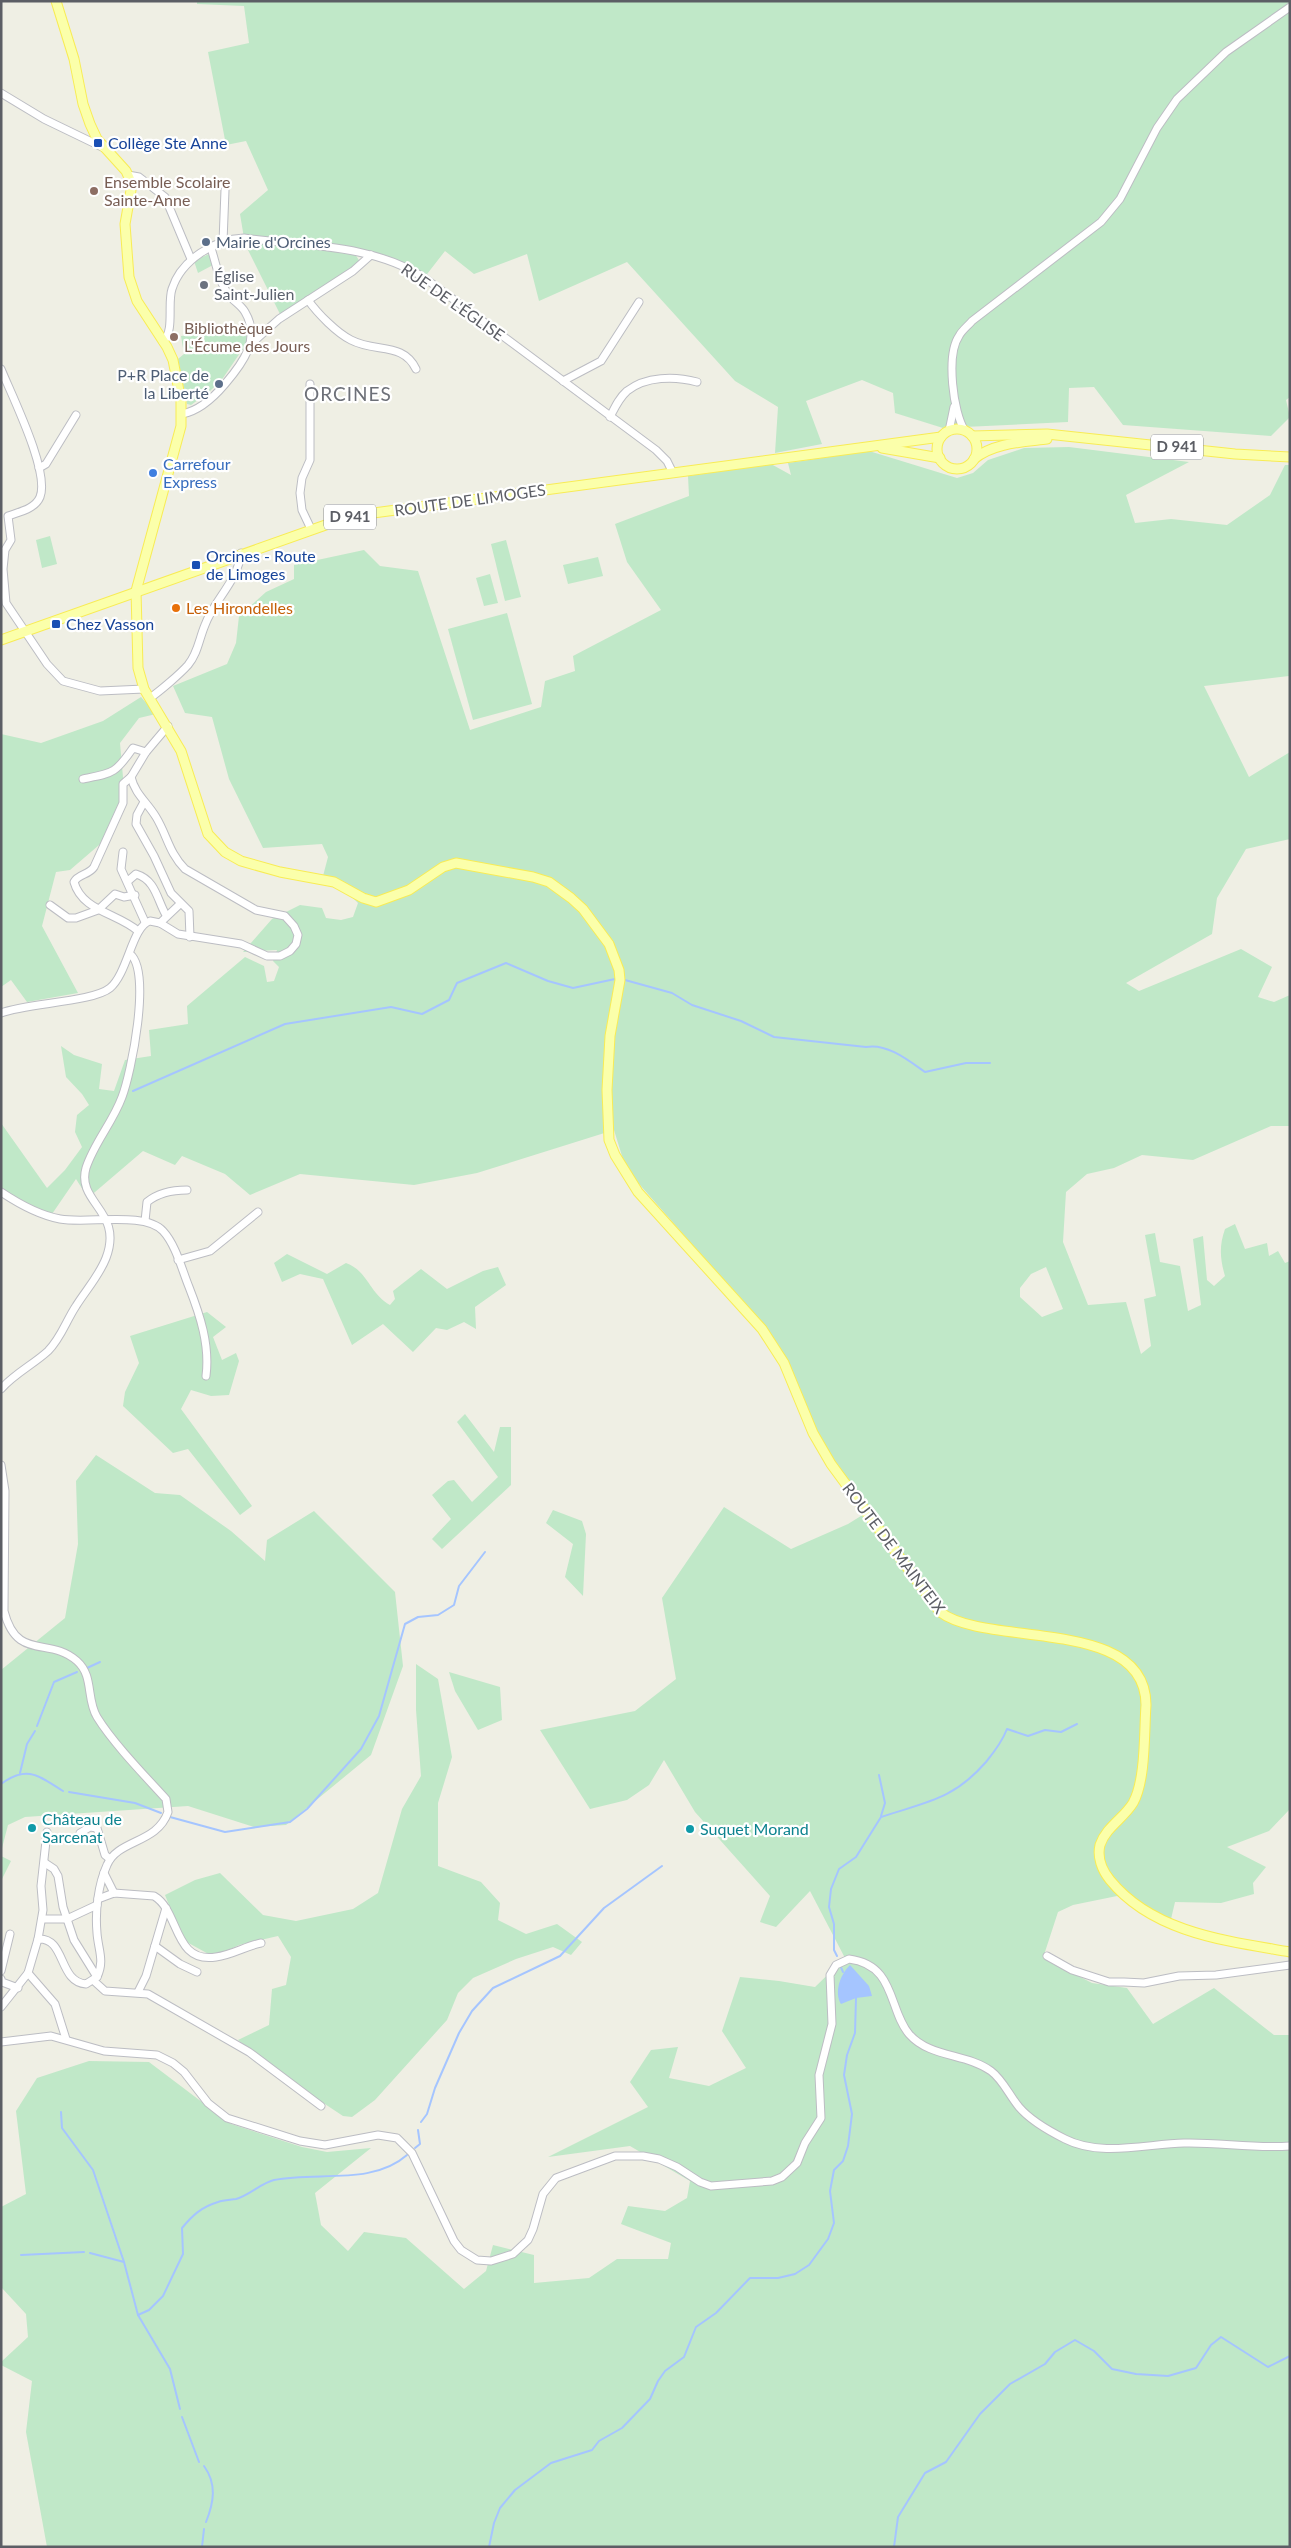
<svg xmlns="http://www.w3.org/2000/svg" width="1291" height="2548" viewBox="0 0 1291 2548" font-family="Lato,sans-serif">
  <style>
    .green { fill: #c0e8c8; fill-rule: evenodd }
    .water { fill: #a5c5ff }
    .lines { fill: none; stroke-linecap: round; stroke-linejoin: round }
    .stream { stroke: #a5c5ff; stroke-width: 2 }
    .minor-casing { stroke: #bcbdc3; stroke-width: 9 }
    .major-casing { stroke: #f8ec55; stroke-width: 11 }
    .minor { stroke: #fff; stroke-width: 7 }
    .major { stroke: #fbffaa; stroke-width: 9 }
    .transit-dot { fill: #1a4fb4; stroke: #fff; stroke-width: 2 }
    .education-dot { fill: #8d6e63; stroke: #fff; stroke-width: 2 }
    .service-dot { fill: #5c6f8a; stroke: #fff; stroke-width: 2 }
    .worship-dot { fill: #6b7280; stroke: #fff; stroke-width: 2 }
    .shop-dot { fill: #3f7fe0; stroke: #fff; stroke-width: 2 }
    .food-dot { fill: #e8710a; stroke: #fff; stroke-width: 2 }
    .culture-dot { fill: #0f9aa8; stroke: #fff; stroke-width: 2 }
    .labels { text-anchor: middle; stroke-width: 4.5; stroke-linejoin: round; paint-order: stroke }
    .shield { fill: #fff; stroke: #8d8e93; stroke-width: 1 }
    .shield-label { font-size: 15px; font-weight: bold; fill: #5c5e65 }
    .transit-label { font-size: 16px; fill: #164399; stroke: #fff; text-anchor: start }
    .education-label { font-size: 16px; fill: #785e54; stroke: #fff; text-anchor: start }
    .service-label { font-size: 16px; fill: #4e5e75; stroke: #fff; text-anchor: start }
    .worship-label { font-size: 16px; fill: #5b616d; stroke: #fff; text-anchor: start }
    .street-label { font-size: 16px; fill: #5c5e65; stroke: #fff }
    .shop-label { font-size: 16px; fill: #366cbe; stroke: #fff; text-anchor: start }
    .food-label { font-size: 16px; fill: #c56008; stroke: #fff; text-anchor: start }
    .culture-label { font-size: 16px; fill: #0d838f; stroke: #fff; text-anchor: start }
    .quarter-label { font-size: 19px; letter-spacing: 1px; fill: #6d7078; stroke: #fff }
  </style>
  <rect width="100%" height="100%" fill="#efefe4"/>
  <g class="green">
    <polygon points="197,1 1290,1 1290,397 1286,400 1290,417 1271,436 1123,425 1094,387 1069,388 1068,422 943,428 895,413 893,393 862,380 806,401 822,444 775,453 778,407 735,381 627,262 539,301 527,254 474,274 445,251 424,278 386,258 244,238 240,214 268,190 246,141 226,145 208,52 249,43 244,6 197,4"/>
    <polygon points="264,242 355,254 360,262 353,269 280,314 248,250"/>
    <polygon points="209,254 213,265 198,273 194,261"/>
    <polygon points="247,327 246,352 242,350 223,378 209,392 191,405 187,404 178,359 184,354 181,336"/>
    <path d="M1069 447 1189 462 1126 495 1135 523 1171 519 1227 525 1270 495 1285 465H1290L1289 676 1204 686 1249 777 1290 752V839L1246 849 1217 898 1212 934 1126 983 1139 991 1241 949 1272 967 1258 997 1274 1002 1290 995V1126H1271L1193 1160 1142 1155 1114 1168 1087 1174 1066 1192 1063 1242 1088 1305 1126 1302 1141 1354 1151 1346 1144 1299 1156 1296 1145 1235 1155 1233 1160 1262 1180 1266 1188 1311 1201 1305 1193 1239 1203 1236 1207 1280 1214 1286 1225 1276C1220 1259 1219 1246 1225 1229L1235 1224 1245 1249 1267 1243 1269 1256 1278 1251 1285 1263 1290 1261V1816L1289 1810 1269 1831 1227 1847 1266 1867 1253 1883 1254 1894 1221 1903 1175 1902 1171 1919 1117 1896 1073 1905 1058 1912 1043 1958 1092 1983 1127 1988 1153 2024 1214 1988 1274 2035H1290V2547H47L26 2432 32 2381 1 2365V2362L28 2337 26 2314 1 2287V2207L26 2194 16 2111 37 2078 89 2061 149 2062 231 2124 302 2147 327 2152 371 2148 315 2193 321 2225 348 2251 364 2232 406 2238 464 2289 486 2271 493 2245 534 2255V2283L589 2278 617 2259H668L671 2243 621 2224 628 2206 665 2211 687 2198 690 2181 630 2146 548 2157 648 2107 630 2082 651 2050 678 2047 669 2078 709 2086 746 2068 722 2031 740 1977 779 1981 815 1987 845 1958 810 1891 776 1927 760 1922 770 1896 695 1812 664 1760 649 1785 627 1800 590 1809 540 1730 635 1711 676 1679 662 1598 724 1507 791 1549 848 1524 869 1511 837 1467 755 1316 626 1169 614 1130 477 1173 414 1185 300 1174 250 1195 225 1174 182 1156 175 1165 143 1151 88 1198 76 1179 52 1214 21 1202 1 1190V1123L47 1188 65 1170 82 1147 75 1132 77 1115 89 1105 82 1094 66 1077 61 1046 74 1055 102 1064 99 1089 114 1091 125 1060 151 1056 149 1030 188 1024 187 1006 245 957 264 966 267 982 274 981 279 967 273 961 277 950 243 952 272 919 300 905 322 908 326 918 341 920 353 917 358 903 345 890 323 876 328 857 322 844 263 848 229 779 212 717 185 713 173 686 227 664 236 643 239 616 266 592 294 579V565L364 550 380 566 418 571 470 730 541 707 545 681 575 671 573 656 661 610 627 562 615 524 689 496 688 476 771 464 791 475 788 463 869 451 957 478 973 473 988 460 1024 448ZM1046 1267 1063 1309 1042 1317 1020 1297V1288L1031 1274Z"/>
    <polygon points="50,536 57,564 42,568 36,540"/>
    <polygon points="506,540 521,597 505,601 491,544"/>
    <polygon points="598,557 603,576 568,584 563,565"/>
    <polygon points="490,574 498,603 484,606 476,578"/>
    <polygon points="507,613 532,704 473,720 448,629"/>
    <polygon points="141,697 156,714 139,718 120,743 125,800 106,839 70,870 56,872 42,926 78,993 27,1002 11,980 1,987 1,734 41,743 103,721"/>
    <path d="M287 1254 327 1274 346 1263C368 1271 369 1293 390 1305L395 1299 393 1291 421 1269 447 1289 483 1271 498 1267 506 1285 475 1307 476 1329 464 1322 447 1330 436 1328 413 1352 383 1324 352 1345 323 1279 300 1274 282 1282 274 1263Z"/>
    <polygon points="207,1312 226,1327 213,1337 222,1360 236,1353 239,1361 229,1395 211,1396 191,1390 181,1409 252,1506 240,1515 188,1449 173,1453 123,1406 125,1392 139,1363 130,1336"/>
    <polygon points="465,1414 494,1452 500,1427 511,1427 511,1485 442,1549 432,1539 451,1519 432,1495 448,1481 454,1480 472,1502 498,1477 457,1422"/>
    <polygon points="96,1455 155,1493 180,1495 231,1531 265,1561 267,1540 314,1511 395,1592 403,1666 371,1755 286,1825 254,1827 188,1806 25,1817 8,1825 1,1852 1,1670 65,1618 78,1544 76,1481"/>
    <polygon points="553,1510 582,1521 586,1534 583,1596 565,1577 573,1544 546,1523"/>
    <polygon points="416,1664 438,1679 452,1757 438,1803 438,1866 481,1882 500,1903 498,1920 526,1934 557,1924 582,1942 571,1955 553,1947 516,1959 473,1978 458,1993 447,2020 375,2100 352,2117 343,2116 275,2071 238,2040 269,2025 272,1989 286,1985 291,1957 278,1936 239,1945 214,1957 183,1940 165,1895 195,1880 220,1873 263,1915 296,1921 353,1909 378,1893 402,1809 421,1776 416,1710"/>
    <polygon points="449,1672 500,1687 502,1720 478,1730 455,1691"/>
    <polygon points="1,1856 11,1861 1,1881"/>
  </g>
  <path class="water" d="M850 1965 869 1986 872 1996 856 1998 841 2004C834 1992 840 1975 850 1965Z"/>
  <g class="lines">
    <g class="stream">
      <path d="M625 980 672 993 692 1005 741 1021 774 1037 866 1047C887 1043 908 1060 925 1072L966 1063H990"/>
      <polyline points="133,1091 285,1024 391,1007 422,1014 449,1000 457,983 506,963 548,981 573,988 615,979"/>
      <polyline points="87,1668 100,1662"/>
      <polyline points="37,1726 54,1682 77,1672"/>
      <polyline points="20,1773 27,1744 35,1731"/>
      <polyline points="879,1775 885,1803 881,1816"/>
      <path d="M1 1784C28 1764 40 1777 63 1791"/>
      <polyline points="69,1792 135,1803 161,1813"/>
      <polyline points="170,1817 225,1832 290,1822 307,1809 361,1749 379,1716 405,1624 418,1617 438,1615 454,1605 459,1586 485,1552"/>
      <path d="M837 1956 834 1950V1924L829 1907 831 1889 839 1869 856 1857 881 1817C926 1802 953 1800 986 1762 995 1751 1002 1742 1007 1729L1028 1736 1045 1730 1061 1732 1077 1724"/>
      <polyline points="840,1965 843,1972"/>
      <polyline points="61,2112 62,2128 93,2170 124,2262 138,2315 170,2369 180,2409"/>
      <polyline points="421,2122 427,2114 435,2088 459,2033 472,2011 493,1988 560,1956 604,1908 662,1866"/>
      <polyline points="415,2148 420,2144 418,2130"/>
      <polyline points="90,2253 124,2262"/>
      <polyline points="21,2255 84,2252"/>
      <path d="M138 2315 149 2310 163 2296 183 2254 182 2228C192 2216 201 2207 218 2202 224 2200 230 2200 236 2199 250 2195 261 2183 274 2180 316 2171 372 2186 407 2155"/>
      <polyline points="182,2417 199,2462"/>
      <path d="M204 2466C217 2484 214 2502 206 2522"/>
      <polyline points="202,2547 204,2529"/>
      <polyline points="489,2547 494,2523 500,2508 515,2490 551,2463 592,2450 599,2441 622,2428 650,2399 658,2381 665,2371 684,2357 696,2327 716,2313 750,2278 778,2278 795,2274 809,2265 828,2239 834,2223 830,2191 834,2170 843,2161 848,2146 852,2114 844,2075 847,2055 855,2033 856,1998"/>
      <polyline points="894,2547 898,2517 925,2473 946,2462 980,2414 1010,2384 1045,2364 1055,2352 1075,2340 1094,2351 1112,2369 1136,2374 1168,2376 1196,2368 1211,2345 1221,2337 1268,2367 1290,2356"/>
    </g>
    <defs>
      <g id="minor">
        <polyline points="1,93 44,119 104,148"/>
        <polyline points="128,175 139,177 165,197 191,259"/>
        <polyline points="223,242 225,190"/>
        <path d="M308 300C318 314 337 333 351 340 376 353 403 342 416 369"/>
        <path d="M163 342C175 330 167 304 172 289 181 260 215 239 244 238 305 246 374 244 426 279L656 450 667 461 673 473"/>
        <polyline points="251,344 279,319 353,271 371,255"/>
        <path d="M1 369C12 396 50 472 40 497 35 509 19 512 8 516L11 540 5 550 3 569 6 603 47 664 63 681 100 691 144 689"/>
        <polyline points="563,381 601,361 639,302"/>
        <polyline points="310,384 310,460 302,478 300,493 302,510 311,529"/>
        <path d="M182 414C199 411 214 397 225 384 243 363 261 339 245 312 241 305 233 301 229 295 219 283 216 263 211 248"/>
        <path d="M610 417C615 407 619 398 627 391 646 376 675 376 697 382"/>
        <polyline points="949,431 954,407"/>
        <path d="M965 431C953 413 946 355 959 336 962 330 968 326 972 321L1101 222 1120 199 1157 128 1177 99 1226 52 1290 7"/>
        <polyline points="39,468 46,464 76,415"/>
        <path d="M150 698C160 691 180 674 188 665 198 653 199 639 205 625 214 600 238 581 241 553"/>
        <path d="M131 777 123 784V803L94 867C89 875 78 874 74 882 82 911 117 913 138 931"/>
        <path d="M83 779C113 773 115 774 133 748L146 752"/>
        <polyline points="144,802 137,815 136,824 154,856 171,893 189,911 190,937"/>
        <polyline points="123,852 121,869 145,922"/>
        <path d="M128 881 136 874C156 880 157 900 166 915"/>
        <polyline points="50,905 68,918 76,918 98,910 115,894 124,897 135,895"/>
        <polyline points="160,923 180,904"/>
        <path d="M1 1013C27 1003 93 1002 110 988 128 973 132 926 150 921L160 923 178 934 241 944 267 956H280L290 951 296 944 298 935 294 926 285 916 256 910 185 869C169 853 167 835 156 817 147 802 135 794 131 777L146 752 168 726"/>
        <path d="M1 1192C19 1204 38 1215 60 1219 88 1224 145 1211 163 1231 176 1245 182 1270 189 1287 200 1315 210 1345 206 1376"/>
        <path d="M145 1221 147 1202C158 1193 174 1190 187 1190"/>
        <polyline points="178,1260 210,1251 258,1212"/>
        <path d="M1 1389C14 1374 34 1364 48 1351 61 1338 66 1321 76 1306 86 1290 99 1276 106 1258 124 1211 76 1203 86 1168 94 1143 113 1122 122 1097 131 1074 152 971 130 954"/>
        <path d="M1 1465 5 1491 4 1611C17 1662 49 1636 77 1661 94 1676 86 1699 97 1717 113 1743 145 1776 166 1799L168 1812C157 1844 118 1839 107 1865 98 1885 95 1911 97 1933 98 1949 105 1961 97 1977L86 1984C58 1982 66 1937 38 1939L28 1973 1 2007"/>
        <polyline points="80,1833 90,1827 97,1828 105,1855 110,1859"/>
        <polyline points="45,1863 54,1869 58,1876 63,1907 74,1940 97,1977"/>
        <polyline points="104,1873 114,1893"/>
        <path d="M98 1899 114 1893 154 1896C180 1911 173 1964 216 1957 232 1955 246 1946 261 1943"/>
        <polyline points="42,1919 67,1919 97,1905"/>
        <polyline points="38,1939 43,1910 41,1886 47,1832"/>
        <polyline points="155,1946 180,1964 197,1972"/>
        <polyline points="1047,1956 1072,1970 1109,1982 1124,1982 1144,1983 1179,1976 1216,1975 1290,1965"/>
        <polyline points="1,1971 10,1934"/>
        <polyline points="28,1973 55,2004 66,2039"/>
        <polyline points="1,1979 2,1982 18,1988"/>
        <polyline points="94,1981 105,1991 148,1994 249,2052 321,2106"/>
        <polyline points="138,1992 146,1976 166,1908"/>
        <path d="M1 2042 51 2036 104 2051 157 2055 173 2063 184 2072 208 2103 227 2118 300 2141 325 2145 378 2135 397 2138 412 2153 454 2241 461 2250 477 2260 491 2261 513 2254 528 2240 533 2229 543 2194 556 2178 615 2156H643L659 2159 677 2167 700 2182 711 2186 772 2181 782 2177 797 2163 805 2143 821 2118 819 2075 832 2024 830 1975 836 1965 849 1959C896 1965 888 2009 909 2034 930 2058 966 2053 991 2071 1003 2080 1009 2095 1019 2107 1030 2120 1049 2131 1065 2139 1100 2157 1146 2144 1184 2143 1219 2142 1254 2149 1290 2146"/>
      </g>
      <g id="major">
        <path d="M56 1 74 59 83 104 90 124 97 139 126 171 130 180 131 190 125 224 129 277 137 301 167 347 173 360 181 401V426L136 591 138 668 144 689 181 751 208 834 225 852 241 861 280 872 334 882 363 898 376 902 409 890 443 867 456 863 533 877 549 882 571 898 583 909 609 944 619 970 620 980 610 1036 607 1090 609 1140 615 1155 638 1192 762 1329 784 1363 813 1433 831 1464 940 1612C987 1648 1146 1616 1146 1705 1144 1732 1146 1780 1133 1803 1124 1818 1106 1827 1100 1845 1097 1857 1102 1870 1110 1880 1153 1933 1227 1941 1290 1952"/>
        <circle cx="957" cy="449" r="20"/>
        <polyline points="972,436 1047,434 1235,454 1290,457"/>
        <polyline points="882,448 940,458"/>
        <path d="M974 459C993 443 1023 442 1047 439"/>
        <polyline points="1,640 351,516 941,437"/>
      </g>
    </defs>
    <use href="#minor" class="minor-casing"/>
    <use href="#major" class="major-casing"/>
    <use href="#minor" class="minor"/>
    <use href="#major" class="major"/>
  </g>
  <g class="transit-dot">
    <rect x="93" y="138" width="10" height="10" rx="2.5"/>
    <rect x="191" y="560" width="10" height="10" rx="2.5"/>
    <rect x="51" y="619" width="10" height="10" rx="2.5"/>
  </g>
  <g class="education-dot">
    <circle cx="94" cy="191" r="5"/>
    <circle cx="174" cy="337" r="5"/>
  </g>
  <g class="service-dot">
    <circle cx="206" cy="242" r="5"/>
    <circle cx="219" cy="384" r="5"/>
  </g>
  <circle class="worship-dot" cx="204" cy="285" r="5"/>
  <circle class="shop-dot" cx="153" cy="473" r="5"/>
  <circle class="food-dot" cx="176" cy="608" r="5"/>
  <g class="culture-dot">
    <circle cx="32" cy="1828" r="5"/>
    <circle cx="690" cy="1829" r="5"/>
  </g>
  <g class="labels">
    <g class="shield">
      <rect x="1151" y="434.5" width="52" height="25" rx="4"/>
      <rect x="324" y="504.5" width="52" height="25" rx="4"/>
    </g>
    <g class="shield-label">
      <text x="1177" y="452">D 941</text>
      <text x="350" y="522">D 941</text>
    </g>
    <g class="transit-label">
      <text x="108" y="149">Collège Ste Anne</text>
      <text x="206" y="562">Orcines - Route<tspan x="206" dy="18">de Limoges</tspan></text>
      <text x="66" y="630">Chez Vasson</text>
    </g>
    <g class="education-label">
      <text x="104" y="188">Ensemble Scolaire<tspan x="104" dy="18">Sainte-Anne</tspan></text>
      <text x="184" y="334">Bibliothèque<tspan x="184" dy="18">L'Écume des Jours</tspan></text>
    </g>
    <g class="service-label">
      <text x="216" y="248">Mairie d'Orcines</text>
      <text x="209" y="381" text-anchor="end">P+R Place de<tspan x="209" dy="18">la Liberté</tspan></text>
    </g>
    <g class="worship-label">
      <text x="214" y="282">Église<tspan x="214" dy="18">Saint-Julien</tspan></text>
    </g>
    <g class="street-label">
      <text transform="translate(453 302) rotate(35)" y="6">RUE DE L'ÉGLISE</text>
      <text transform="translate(470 500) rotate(-8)" y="6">ROUTE DE LIMOGES</text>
      <text transform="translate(894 1548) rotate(53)" y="6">ROUTE DE MAINTEIX</text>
    </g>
    <g class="shop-label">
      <text x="163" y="470">Carrefour<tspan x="163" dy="18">Express</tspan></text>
    </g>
    <g class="food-label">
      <text x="186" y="614">Les Hirondelles</text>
    </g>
    <g class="culture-label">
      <text x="42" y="1825">Château de<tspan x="42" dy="18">Sarcenat</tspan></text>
      <text x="700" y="1835">Suquet Morand</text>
    </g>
    <g class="quarter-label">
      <text x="348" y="401">ORCINES</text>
    </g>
  </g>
  <rect width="1291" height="2548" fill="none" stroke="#5c5e65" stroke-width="5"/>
</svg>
